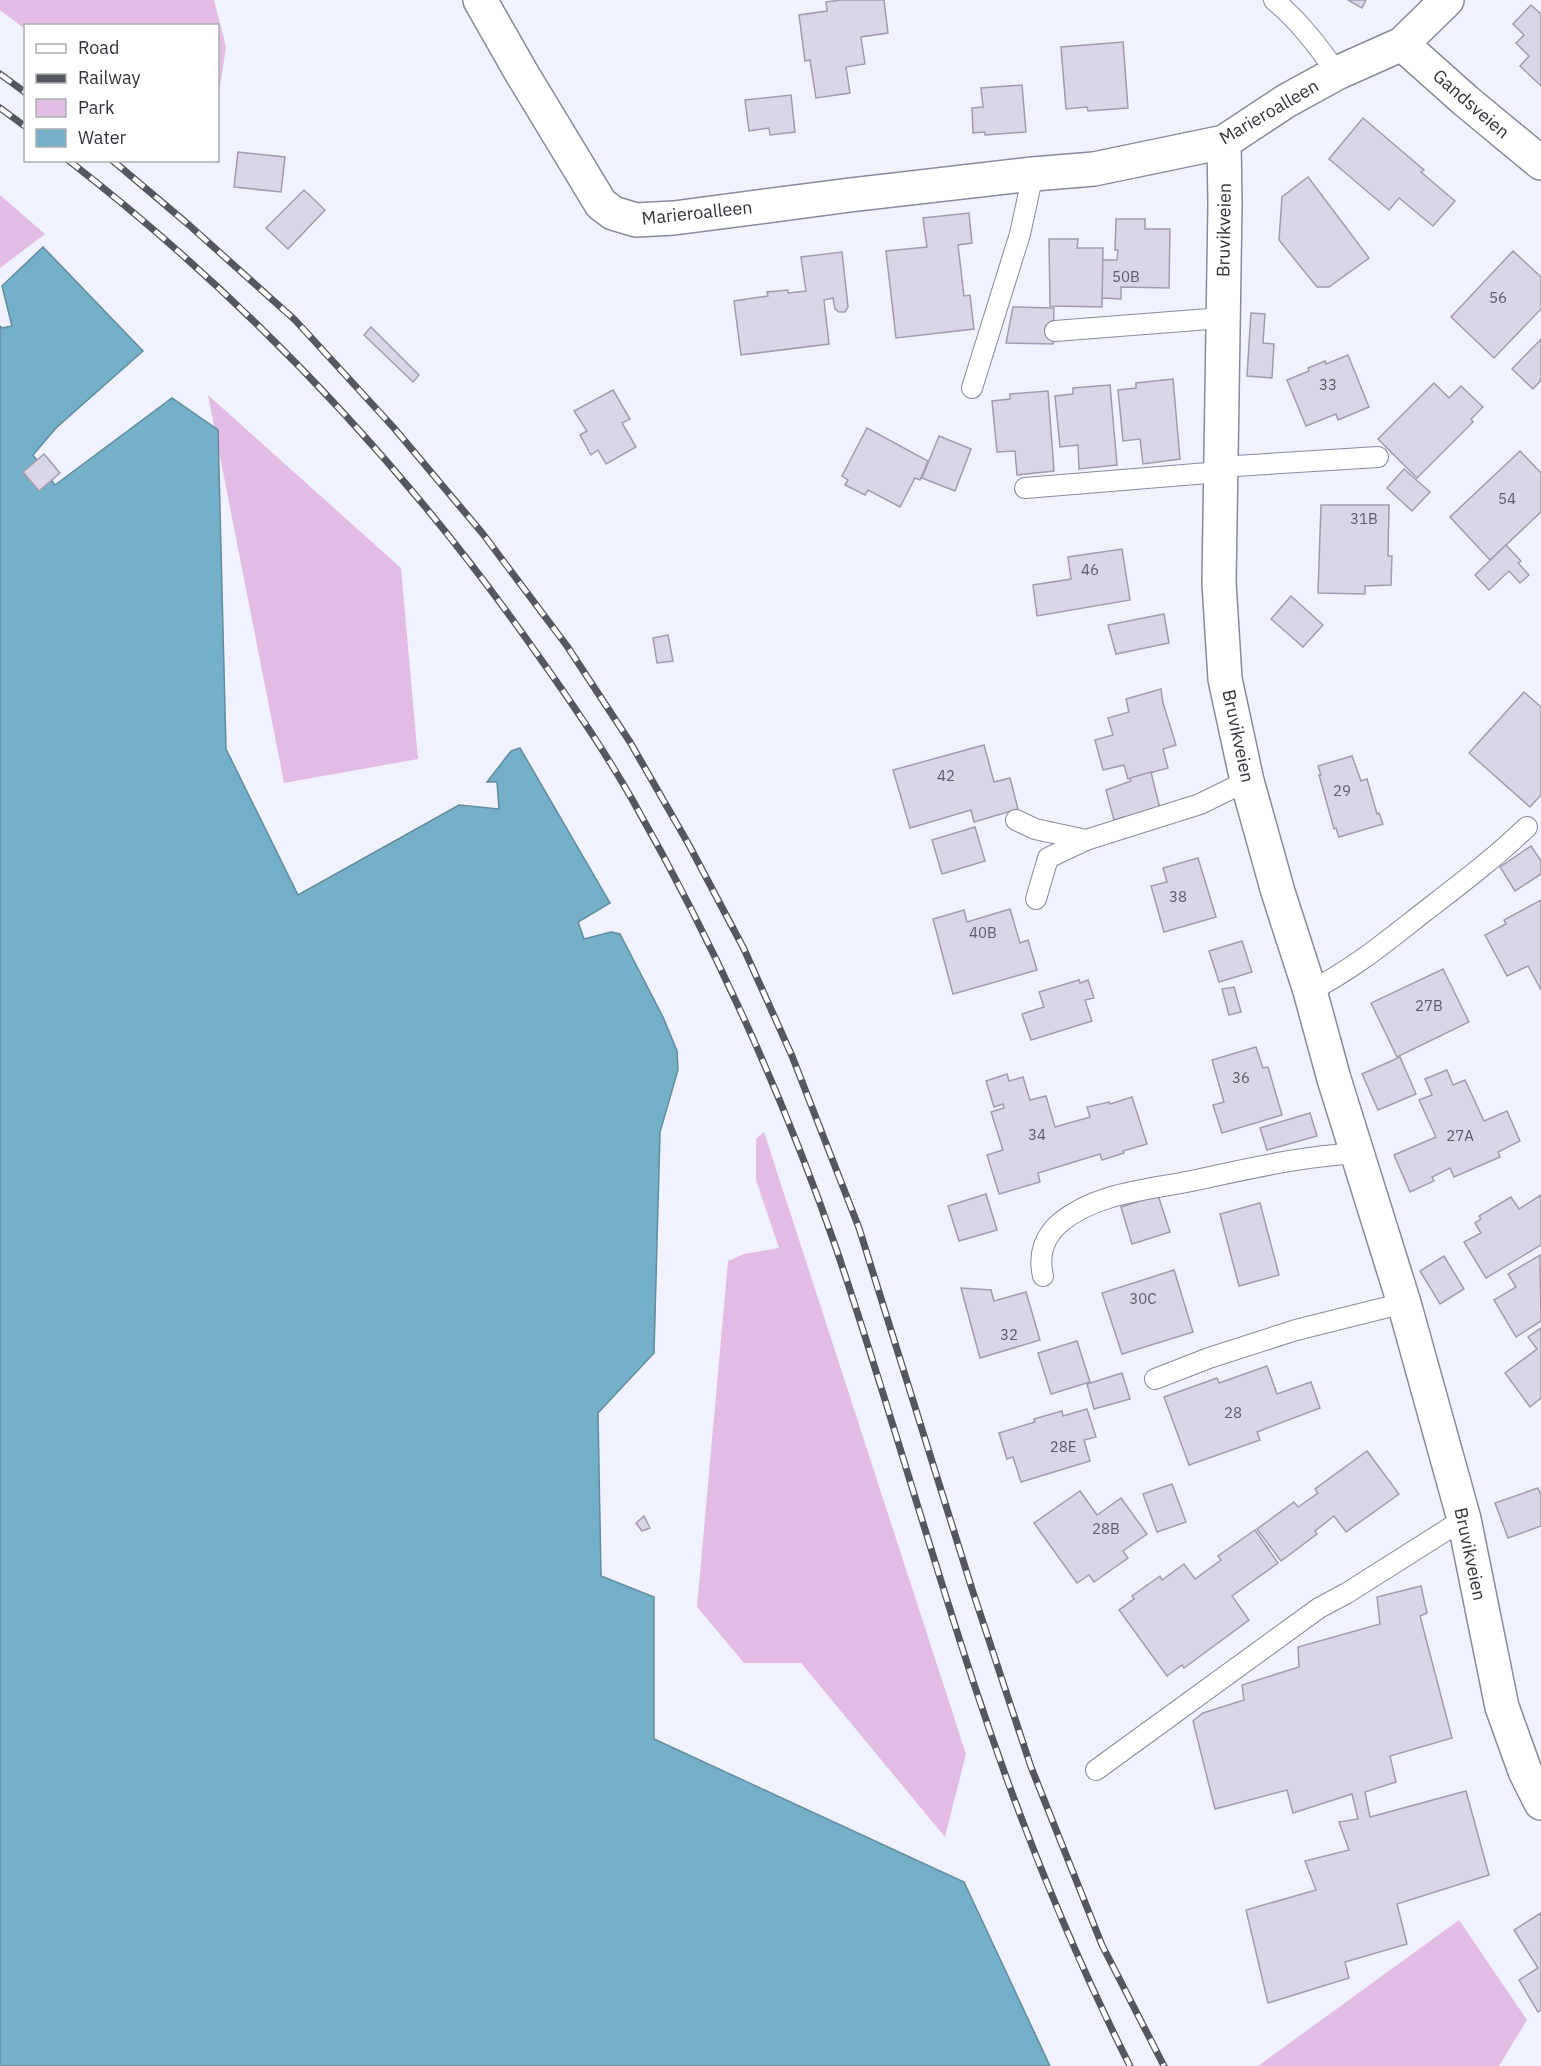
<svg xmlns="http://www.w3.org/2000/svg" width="1541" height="2066" viewBox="0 0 1541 2066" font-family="'IBM Plex Sans',sans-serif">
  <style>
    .green { fill: #e3bce6 }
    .water { fill: #75b0c9; stroke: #618b9e; stroke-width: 1.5 }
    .building { fill: #dbd5e8; stroke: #a19bad; stroke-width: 1.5 }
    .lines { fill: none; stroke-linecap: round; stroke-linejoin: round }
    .service-casing { stroke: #868a9c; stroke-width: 22 }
    .minor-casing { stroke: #868a9c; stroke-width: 36 }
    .service { stroke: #fff; stroke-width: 20 }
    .minor { stroke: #fff; stroke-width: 33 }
    .rail-casing { stroke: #55575f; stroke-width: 7 }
    .rail { stroke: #fff; stroke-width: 4.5; stroke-dasharray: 14; stroke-linecap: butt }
    .labels { text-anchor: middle; stroke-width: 4.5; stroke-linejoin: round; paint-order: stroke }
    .number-label { font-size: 15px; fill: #5c5c66 }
    .street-label { font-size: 18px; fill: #32343b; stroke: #fff }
  </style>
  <rect width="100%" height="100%" fill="#f0f3ff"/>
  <g class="green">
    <polygon points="0,0 214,0 226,47 218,100 218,26 26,26 25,29 0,10"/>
    <polygon points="0,195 45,234 0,268"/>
    <polygon points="208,395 401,568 418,759 284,783"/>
    <polygon points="764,1132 966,1754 945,1837 801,1663 744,1663 697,1607 728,1261 744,1254 779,1248 756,1180 756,1139"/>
    <polygon points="1459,1920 1527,2020 1499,2066 1258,2066"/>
  </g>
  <polygon class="water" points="43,247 143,351 56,428 33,455 55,485 172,398 218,430 226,749 298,895 459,805 499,809 497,782 487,782 511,751 520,748 610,903 578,922 584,939 611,932 620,934 663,1017 677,1051 678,1070 660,1132 654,1353 598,1413 601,1576 654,1597 654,1739 964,1882 1050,2066 0,2066 0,326 2,328 12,326 2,286"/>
  <g class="building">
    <polygon points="841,0 884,0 888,33 861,37 865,64 846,67 850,93 816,98 810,60 805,61 799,15 827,11 826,2"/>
    <polygon points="1348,0 1366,0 1362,8"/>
    <polygon points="1531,5 1541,14 1541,86 1520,66 1529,56 1516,43 1524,35 1513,24"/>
    <polygon points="1123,42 1128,108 1088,111 1087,107 1066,109 1061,47"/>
    <polygon points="1022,85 1026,132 985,135 985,132 973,133 972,108 983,107 981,88"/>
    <polygon points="791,95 795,132 770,135 769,128 749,131 745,100"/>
    <polygon points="1363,118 1424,170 1421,172 1455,201 1433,226 1399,198 1389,210 1329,159"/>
    <polygon points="238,152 285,157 281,192 234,187"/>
    <polygon points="1308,177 1369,258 1329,287 1317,287 1279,240 1282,197"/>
    <polygon points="304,190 325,210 288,249 266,228"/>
    <polygon points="969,213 972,243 958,245 964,296 970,295 974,329 896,338 886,251 927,247 923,218"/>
    <polygon points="1116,219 1145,219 1145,229 1170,229 1169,288 1121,287 1121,299 1102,298 1102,260 1117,260 1118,250 1115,250"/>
    <polygon points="1049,239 1078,239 1077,248 1103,248 1102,307 1050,306"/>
    <polygon points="1513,251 1541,277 1541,309 1494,358 1451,317"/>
    <polygon points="842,252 848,307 845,312 839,312 835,309 833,298 824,300 829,344 741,355 734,301 768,296 767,292 788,290 788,293 806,291 801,257"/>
    <polygon points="1013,307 1054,308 1053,344 1006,343"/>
    <polygon points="1251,313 1265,314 1263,343 1274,344 1272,378 1247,376"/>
    <polygon points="371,327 419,375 413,382 364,335"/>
    <polygon points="1541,339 1541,380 1533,389 1512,369"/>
    <polygon points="1348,355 1369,407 1338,420 1336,414 1306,426 1287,380 1309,371 1308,368 1325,361 1326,364"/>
    <polygon points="1173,379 1180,459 1143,464 1140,439 1123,441 1118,390 1136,388 1136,383"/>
    <polygon points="1434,383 1449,398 1461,386 1483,407 1471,419 1473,422 1417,478 1378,439"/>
    <polygon points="1110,385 1117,465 1079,469 1078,445 1060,447 1055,396 1073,394 1073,388"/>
    <polygon points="613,390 630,419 622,423 636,447 606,464 598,450 591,455 580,435 587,431 574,411"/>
    <polygon points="1048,391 1054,471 1017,475 1015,451 997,452 992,401 1010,399 1010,394"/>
    <polygon points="867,428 928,461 920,480 915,478 900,507 868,490 865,495 845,485 848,480 842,476"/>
    <polygon points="939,436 971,449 955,491 922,478"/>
    <polygon points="1520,451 1541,473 1541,512 1490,560 1450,517"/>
    <polygon points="44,454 60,473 39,491 23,472"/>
    <polygon points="1404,469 1430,492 1412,511 1387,488"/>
    <polygon points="1321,505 1389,505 1388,556 1392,556 1391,585 1365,586 1365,594 1318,593"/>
    <polygon points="1506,545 1521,561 1518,563 1529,575 1520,583 1509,571 1489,590 1475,575"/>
    <polygon points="1122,549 1130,600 1037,616 1033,585 1071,579 1068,557"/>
    <polygon points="1291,596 1323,625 1303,647 1271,619"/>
    <polygon points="1164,614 1169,643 1116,654 1108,625"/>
    <polygon points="668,635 673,661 657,663 653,638"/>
    <polygon points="1161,689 1163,703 1176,745 1163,749 1168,768 1128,779 1124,765 1103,770 1095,740 1113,735 1108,718 1129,712 1126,699"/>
    <polygon points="1524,692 1541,707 1541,795 1530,807 1469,753"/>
    <polygon points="984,745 994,782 1010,778 1018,809 974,822 971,810 910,828 893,770"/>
    <polygon points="1352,756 1361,781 1367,779 1377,814 1379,813 1383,824 1339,837 1336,828 1334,829 1319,775 1321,775 1318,766"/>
    <polygon points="1151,772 1160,809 1125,819 1124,817 1114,820 1106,790 1131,781 1130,778"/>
    <polygon points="975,827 985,861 942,874 932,840"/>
    <polygon points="1531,846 1541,861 1541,874 1515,891 1500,867"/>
    <polygon points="1198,858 1216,917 1164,932 1151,886 1167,882 1163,868"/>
    <polygon points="1541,900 1541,990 1528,966 1507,976 1485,935 1506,924 1504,920"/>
    <polygon points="1010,909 1020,943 1028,940 1037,970 953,994 933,919 964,910 967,922"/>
    <polygon points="1242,941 1252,972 1219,982 1209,951"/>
    <polygon points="1443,969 1469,1022 1397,1057 1371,1003"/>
    <polygon points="1079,980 1080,983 1088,980 1094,998 1085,1000 1092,1021 1031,1040 1022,1014 1044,1007 1039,992"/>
    <polygon points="1234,987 1241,1012 1229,1015 1222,989"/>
    <polygon points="1256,1047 1263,1068 1268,1067 1282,1115 1222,1133 1213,1105 1224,1102 1212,1060"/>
    <polygon points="1400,1057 1416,1094 1378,1110 1362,1074"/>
    <polygon points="1447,1070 1453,1085 1465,1080 1484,1121 1507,1111 1520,1141 1498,1152 1500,1157 1454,1177 1450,1168 1432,1177 1434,1181 1410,1192 1394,1155 1436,1137 1419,1100 1432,1095 1425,1079"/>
    <polygon points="1007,1074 1009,1081 1023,1077 1030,1100 1046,1096 1055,1127 1090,1117 1087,1107 1109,1102 1110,1104 1132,1097 1147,1144 1123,1151 1124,1153 1102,1160 1100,1154 1038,1173 1040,1182 999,1194 987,1155 1003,1150 991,1112 1004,1108 1003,1104 994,1107 986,1081"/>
    <polygon points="1310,1113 1317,1136 1267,1150 1260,1128"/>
    <polygon points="986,1194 997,1230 959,1241 948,1206"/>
    <polygon points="1158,1195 1170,1232 1132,1244 1121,1207"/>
    <polygon points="1541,1195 1541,1245 1486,1278 1464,1242 1481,1233 1475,1223 1481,1219 1479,1216 1511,1197 1519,1209"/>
    <polygon points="1260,1203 1279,1275 1239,1286 1220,1214"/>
    <polygon points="1540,1255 1541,1321 1516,1337 1494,1300 1516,1287 1508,1274"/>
    <polygon points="1444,1256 1464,1289 1440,1304 1420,1271"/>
    <polygon points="1174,1270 1193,1332 1122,1354 1102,1293"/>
    <polygon points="961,1288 991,1290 994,1301 1026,1292 1040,1340 980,1358"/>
    <polygon points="1541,1328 1541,1398 1530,1407 1505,1373 1537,1349 1528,1337"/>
    <polygon points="1077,1341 1090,1382 1051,1394 1038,1353"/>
    <polygon points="1267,1366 1277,1394 1311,1382 1320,1408 1257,1432 1260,1440 1189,1465 1164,1397 1217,1378 1219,1383"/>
    <polygon points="1122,1373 1130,1399 1094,1409 1087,1384"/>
    <polygon points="1087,1409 1096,1437 1084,1440 1090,1461 1021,1482 1013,1457 1007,1459 999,1433 1035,1422 1034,1419 1062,1411 1063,1416"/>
    <polygon points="1367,1451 1399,1494 1346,1532 1334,1516 1315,1531 1317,1534 1281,1561 1257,1529 1294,1502 1298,1507 1318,1493 1315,1489"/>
    <polygon points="1172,1484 1186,1522 1157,1532 1143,1494"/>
    <polygon points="1538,1488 1541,1495 1541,1526 1508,1538 1495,1503"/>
    <polygon points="1080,1491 1097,1515 1121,1498 1147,1534 1123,1551 1128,1558 1094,1582 1089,1575 1077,1583 1034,1523"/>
    <polygon points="644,1516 650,1528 642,1531 636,1523"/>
    <polygon points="1255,1530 1278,1563 1232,1596 1249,1620 1184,1668 1182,1665 1167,1676 1119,1610 1134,1599 1132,1596 1160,1576 1162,1580 1184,1564 1195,1579 1221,1560 1218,1556"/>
    <polygon points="1421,1586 1427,1613 1420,1616 1452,1738 1390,1756 1396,1782 1365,1792 1370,1817 1466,1791 1489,1875 1397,1904 1407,1944 1345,1962 1349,1978 1268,2003 1246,1910 1316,1890 1305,1861 1349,1850 1339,1822 1358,1819 1352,1794 1293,1813 1287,1790 1215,1809 1193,1721 1203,1713 1244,1700 1242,1685 1299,1667 1298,1647 1380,1624 1377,1597"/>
    <polygon points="1541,1913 1541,2010 1538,2012 1519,1980 1538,1968 1514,1930"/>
  </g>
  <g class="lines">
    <defs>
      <g id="service">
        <path d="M1274 0C1299 21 1318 46 1337 73"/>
        <polyline points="1055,331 1222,318"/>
        <polyline points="972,388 1020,234 1033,174"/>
        <polyline points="1220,467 1378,457"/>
        <polyline points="1025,488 1220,472"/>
        <polyline points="1016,820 1035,829 1086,840 1200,804 1247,781"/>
        <polyline points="1036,899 1048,858 1086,840"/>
        <path d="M1310 991C1352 970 1387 941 1424 912 1459 885 1495 858 1527 827"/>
        <path d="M1043 1276C1038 1255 1044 1236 1061 1222 1095 1194 1145 1190 1186 1182 1244 1170 1300 1156 1359 1153"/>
        <polyline points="1155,1379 1209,1358 1296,1330 1404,1303"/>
        <polyline points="1096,1770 1319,1608 1347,1593 1464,1519"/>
      </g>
      <g id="minor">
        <polyline points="480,0 521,72 601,204 613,213 636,220 674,218 850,195 1033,174 1094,169 1224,142 1286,101 1337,73 1402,44 1447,0"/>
        <polyline points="1402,44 1466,101 1541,163"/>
        <polyline points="1224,142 1225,204 1219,583 1225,679 1247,781 1278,892 1310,991 1334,1079 1404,1303 1464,1519 1502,1707 1525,1771 1541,1803"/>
      </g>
    </defs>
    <use href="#service" class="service-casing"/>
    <use href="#minor" class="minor-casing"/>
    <use href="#service" class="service"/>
    <use href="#minor" class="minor"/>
    <defs>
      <g id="rail">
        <polyline points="0,74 26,93"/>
        <polyline points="0,108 26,127"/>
        <path d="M68 160C251 302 410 471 542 661 574 706 606 753 633 801 714 944 782 1093 836 1248 885 1392 926 1539 974 1684 1017 1815 1068 1943 1130 2066"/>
        <polyline points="112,160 189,225 295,320 394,428 483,534 567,646 630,742 689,845 744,949 792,1056 859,1228 972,1589 1031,1767 1102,1945 1164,2066"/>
      </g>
    </defs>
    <use href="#rail" class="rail-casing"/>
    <use href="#rail" class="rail"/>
  </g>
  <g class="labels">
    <g class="number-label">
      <text x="1126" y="282">50B</text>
      <text x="1498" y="303">56</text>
      <text x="1328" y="390">33</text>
      <text x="1507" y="504">54</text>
      <text x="1364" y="524">31B</text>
      <text x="1090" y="575">46</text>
      <text x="946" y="781">42</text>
      <text x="1342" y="796">29</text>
      <text x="1178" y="902">38</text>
      <text x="983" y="938">40B</text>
      <text x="1429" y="1011">27B</text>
      <text x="1241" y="1083">36</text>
      <text x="1037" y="1140">34</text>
      <text x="1460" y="1141">27A</text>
      <text x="1143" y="1304">30C</text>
      <text x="1009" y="1340">32</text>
      <text x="1233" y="1418">28</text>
      <text x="1063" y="1452">28E</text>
      <text x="1106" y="1534">28B</text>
    </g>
    <g class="street-label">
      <text transform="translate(1471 104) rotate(41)" y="6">Gandsveien</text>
      <text transform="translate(1269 112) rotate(-30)" y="6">Marieroalleen</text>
      <text transform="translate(697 213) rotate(-6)" y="6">Marieroalleen</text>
      <text transform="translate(1224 230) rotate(-89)" y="6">Bruvikveien</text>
      <text transform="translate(1238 736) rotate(78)" y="6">Bruvikveien</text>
      <text transform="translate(1470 1554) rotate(78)" y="6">Bruvikveien</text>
    </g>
  </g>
  <rect x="24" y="24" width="195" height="138" fill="#ffffff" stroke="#adaeb1" stroke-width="1.5"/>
  <rect x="36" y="44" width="30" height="9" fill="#ffffff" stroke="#adaeb1" stroke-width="1.5"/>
  <text x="78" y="54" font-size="18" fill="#32343b">Road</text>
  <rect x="36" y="74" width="30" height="9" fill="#55575f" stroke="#adaeb1" stroke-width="1.5"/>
  <text x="78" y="84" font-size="18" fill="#32343b">Railway</text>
  <rect x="36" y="99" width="30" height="18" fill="#e3bce6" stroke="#adaeb1" stroke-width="1.5"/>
  <text x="78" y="114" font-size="18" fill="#32343b">Park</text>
  <rect x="36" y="129" width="30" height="18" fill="#75b0c9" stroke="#adaeb1" stroke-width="1.5"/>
  <text x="78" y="144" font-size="18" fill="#32343b">Water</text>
</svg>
